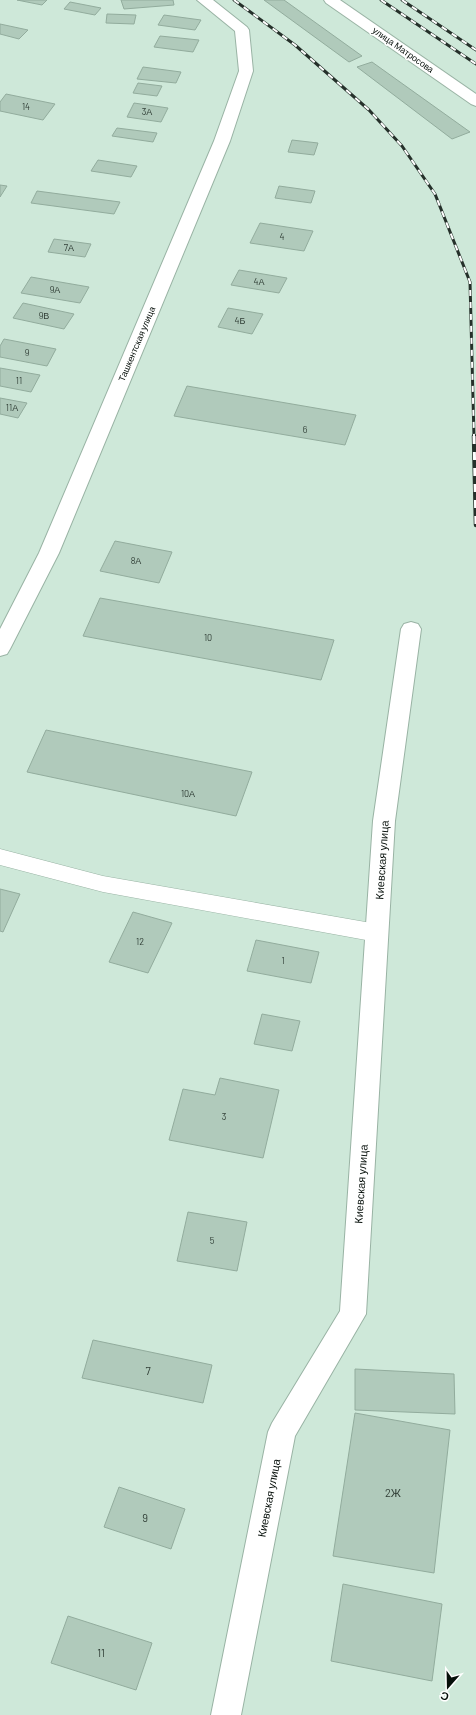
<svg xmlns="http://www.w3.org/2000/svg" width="476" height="1715" viewBox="0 0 476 1715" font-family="Barlow,sans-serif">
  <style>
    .building { fill: #b0cabb; stroke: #92ac9d }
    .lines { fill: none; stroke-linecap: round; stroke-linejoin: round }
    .service-casing { stroke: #99b3a4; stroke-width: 1 }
    .minor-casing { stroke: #99b3a4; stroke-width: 2 }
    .tertiary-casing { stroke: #99b3a4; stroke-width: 2 }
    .service { fill: #fff; fill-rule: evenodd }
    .minor { fill: #fff; fill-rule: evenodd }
    .tertiary { fill: #fff; fill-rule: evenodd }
    .rail-far1-casing { stroke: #25302a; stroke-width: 3 }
    .rail-casing { stroke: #25302a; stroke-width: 4.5 }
    .rail-far1 { stroke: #fff; stroke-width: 2; stroke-dasharray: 6; stroke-linecap: butt }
    .rail { stroke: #fff; stroke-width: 3; stroke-dasharray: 8; stroke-linecap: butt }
    .labels { text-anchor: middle; stroke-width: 3; stroke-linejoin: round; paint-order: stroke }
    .far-street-label { font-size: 9px; fill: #060f0a; stroke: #fff }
    .number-label { font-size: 9px; fill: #303e36 }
    .street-label { font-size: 11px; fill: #060f0a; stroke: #fff }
    .near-number-label { font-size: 11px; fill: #303e36 }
  </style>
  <rect width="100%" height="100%" fill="#cee8d9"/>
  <g class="building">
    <polygon points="17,0 47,0 42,5"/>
    <polygon points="121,0 173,0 174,5 124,9"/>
    <polygon points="264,0 284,0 362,56 349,62"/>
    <polygon points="70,2 101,8 95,15 64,9"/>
    <polygon points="107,14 136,15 134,24 106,23"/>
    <polygon points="164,15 201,20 195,30 158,25"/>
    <polygon points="0,24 28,30 19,39 0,34"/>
    <polygon points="160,36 199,40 193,52 154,47"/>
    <polygon points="372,62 470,132 452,139 357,67"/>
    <polygon points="143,67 181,72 176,83 137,79"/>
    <polygon points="138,83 162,86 157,96 133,93"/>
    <polygon points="6,94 55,104 43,120 0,111 0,102"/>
    <polygon points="134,103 168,108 161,122 127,117"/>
    <polygon points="117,128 157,133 153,142 112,136"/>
    <polygon points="292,140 318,143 314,155 288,152"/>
    <polygon points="98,160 137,166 131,177 91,171"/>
    <polygon points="0,185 7,186 0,197"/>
    <polygon points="279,186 315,191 311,203 275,198"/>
    <polygon points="37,191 120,202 114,214 31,203"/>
    <polygon points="260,223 313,231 304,251 250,243"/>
    <polygon points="54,239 91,244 85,257 48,252"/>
    <polygon points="239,270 287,278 279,293 231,285"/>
    <polygon points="31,277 89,287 80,303 21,293"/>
    <polygon points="23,303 74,314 64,329 13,318"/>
    <polygon points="228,308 263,314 252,334 218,327"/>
    <polygon points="4,339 56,349 47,366 0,357 0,346"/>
    <polygon points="0,368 40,375 31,392 0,386"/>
    <polygon points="187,386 356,415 345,445 174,416"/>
    <polygon points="0,398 27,403 18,418 0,414"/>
    <polygon points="115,541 172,552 159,583 100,571"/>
    <polygon points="100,598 334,640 321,680 83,636"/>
    <polygon points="46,730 252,772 236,816 27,772"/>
    <polygon points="0,889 20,894 3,932 0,931"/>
    <polygon points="133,912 172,923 148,973 109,962"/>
    <polygon points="256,940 319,952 311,983 247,971"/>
    <polygon points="262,1014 300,1021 292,1051 254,1044"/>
    <polygon points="220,1078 279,1090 263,1158 169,1140 183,1089 215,1095"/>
    <polygon points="188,1212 247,1222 237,1271 177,1261"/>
    <polygon points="93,1340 212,1365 203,1403 82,1378"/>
    <polygon points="355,1369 454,1374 455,1414 355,1410"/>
    <polygon points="355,1413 450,1430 434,1573 333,1556"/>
    <polygon points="119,1487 185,1509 171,1549 104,1527"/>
    <polygon points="343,1584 442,1604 432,1681 331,1661"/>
    <polygon points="68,1616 152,1643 136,1690 51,1663"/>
  </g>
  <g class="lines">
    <defs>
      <polygon id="service" points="0,849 103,876 377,924 385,927 388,933 385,939 377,942 103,892 0,865"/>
      <g id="minor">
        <polygon points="197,0 213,0 247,27 249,30 253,71 230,141 59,553 10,649 7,654 0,656 0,629 39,553 214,141 239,71 235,31"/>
        <polygon points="411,622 418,624 421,629 395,821 366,1314 295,1436 241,1715 211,1715 268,1432 272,1423 340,1311 373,821 401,629 404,624"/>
      </g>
      <polygon id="tertiary" points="324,0 340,0 476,94 476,106 471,104 326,3"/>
    </defs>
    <use href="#service" class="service-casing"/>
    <use href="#minor" class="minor-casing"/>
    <use href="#tertiary" class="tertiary-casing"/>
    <use href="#service" class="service"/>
    <use href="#minor" class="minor"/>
    <use href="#tertiary" class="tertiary"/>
    <defs>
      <g id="rail-far1">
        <polyline points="234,0 295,45 369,110 402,146 435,194 470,282 474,437"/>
        <polyline points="381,0 476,64"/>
        <polyline points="402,0 476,50"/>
      </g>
      <polyline id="rail" points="474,436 476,525"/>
    </defs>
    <use href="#rail-far1" class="rail-far1-casing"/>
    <use href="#rail" class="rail-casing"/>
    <use href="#rail-far1" class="rail-far1"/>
    <use href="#rail" class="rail"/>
  </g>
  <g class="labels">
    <g class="far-street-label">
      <text transform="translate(403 50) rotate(35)" y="3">улица Матросова</text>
      <text transform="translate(137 344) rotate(-67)" y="3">Ташкентская улица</text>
    </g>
    <g class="number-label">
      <text x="26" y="110">14</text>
      <text x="147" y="115">3А</text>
      <text x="282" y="240">4</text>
      <text x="69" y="251">7А</text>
      <text x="259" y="285">4А</text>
      <text x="55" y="293">9А</text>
      <text x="44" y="319">9В</text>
      <text x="240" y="324">4Б</text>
      <text x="27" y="356">9</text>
      <text x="19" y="384">11</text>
      <text x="12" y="411">11А</text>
      <text x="305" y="433">6</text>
      <text x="136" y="564">8А</text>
      <text x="208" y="641">10</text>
      <text x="188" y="797">10А</text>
      <text x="140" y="945">12</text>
      <text x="283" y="964">1</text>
      <text x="224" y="1120">3</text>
      <text x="212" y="1244">5</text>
    </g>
    <g class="street-label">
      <text transform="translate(382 860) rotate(-86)" y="4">Киевская улица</text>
      <text transform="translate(361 1184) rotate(-86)" y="4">Киевская улица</text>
      <text transform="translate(269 1498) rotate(-79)" y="4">Киевская улица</text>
    </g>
    <g class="near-number-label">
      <text x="148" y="1375">7</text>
      <text x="393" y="1497">2Ж</text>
      <text x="145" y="1522">9</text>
      <text x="101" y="1657">11</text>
    </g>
  </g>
  <g transform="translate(448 1687) rotate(200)" stroke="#ffffff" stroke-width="3" paint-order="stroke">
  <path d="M0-3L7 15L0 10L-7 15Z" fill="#060f0a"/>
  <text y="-6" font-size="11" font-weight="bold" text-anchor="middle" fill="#060f0a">С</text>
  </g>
</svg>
